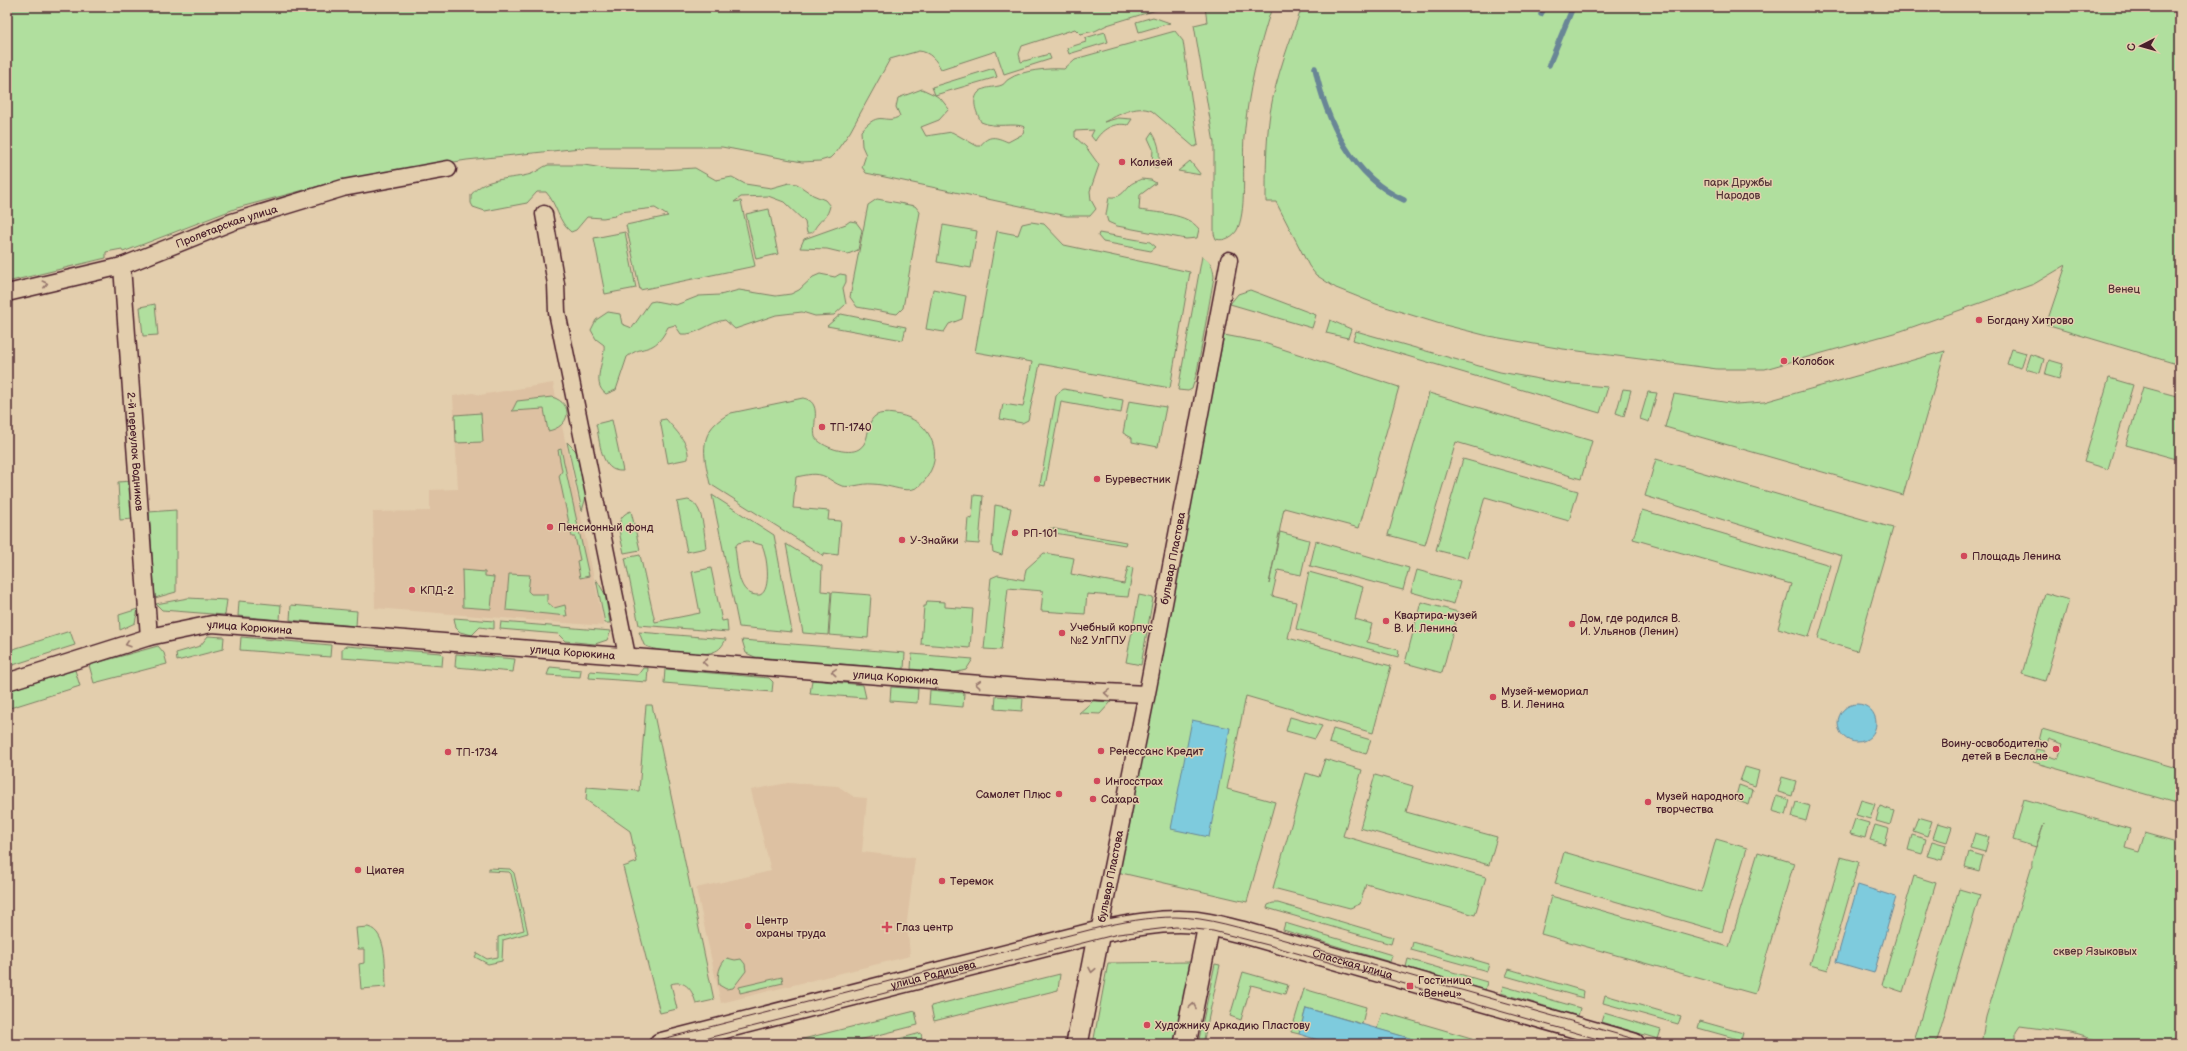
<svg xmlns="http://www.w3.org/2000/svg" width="2187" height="1051" viewBox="0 0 2187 1051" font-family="'Balsamiq Sans',sans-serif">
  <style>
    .built { fill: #ddc1a2 }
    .green { fill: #b0df9e; stroke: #7d7f64; fill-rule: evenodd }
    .water { fill: #7ecbdd; stroke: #698696 }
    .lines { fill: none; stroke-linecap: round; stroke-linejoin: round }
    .stream { stroke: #698696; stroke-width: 5.5 }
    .minor-casing { stroke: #4a1f2b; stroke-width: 19 }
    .tertiary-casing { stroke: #4a1f2b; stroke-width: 24 }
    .minor { stroke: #e3cead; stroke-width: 16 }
    .tertiary { stroke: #e3cead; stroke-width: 21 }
    .tram { stroke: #4a1f2b; stroke-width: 1 }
    .oneway { stroke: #96766c }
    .poi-dot { fill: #d1495b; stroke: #e3cead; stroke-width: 1.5 }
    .labels { text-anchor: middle; stroke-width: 3; stroke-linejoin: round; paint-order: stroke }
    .poi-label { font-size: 11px; fill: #4a1f2b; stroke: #e3cead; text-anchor: start }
    .park-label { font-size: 11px; fill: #543236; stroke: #e3cead }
    .street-label { font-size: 11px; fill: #4a1f2b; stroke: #e3cead }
  </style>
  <rect width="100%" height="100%" fill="#e3cead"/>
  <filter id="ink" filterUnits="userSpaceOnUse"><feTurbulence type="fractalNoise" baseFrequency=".025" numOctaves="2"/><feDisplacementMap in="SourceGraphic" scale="8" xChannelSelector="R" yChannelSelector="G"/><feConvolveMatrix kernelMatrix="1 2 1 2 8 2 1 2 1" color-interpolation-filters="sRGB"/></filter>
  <g filter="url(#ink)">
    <g class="built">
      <polygon points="553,383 604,626 375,608 373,512 430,511 430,490 458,489 453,396 473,393 480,395"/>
      <polygon points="788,783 838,786 854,797 867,798 862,852 915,858 907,921 910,956 721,1003 696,888 771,871 751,790"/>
    </g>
    <g class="green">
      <path d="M7 7H1166L1107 25 1095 31 1080 34 1075 29 1022 46 1019 54 1021 62 1049 54 1051 59 1004 74 996 51 941 69C936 60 930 52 919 51L890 59 850 132 835 153 830 158 820 161 802 162 722 147H590L467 160 383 173 372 178H350L333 186 329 183 319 186 237 208 123 252 122 249 106 252V258L7 282Z"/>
      <path d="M1205 7H1272C1258 50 1248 92 1244 137 1242 162 1247 207 1238 228 1235 236 1224 242 1216 239L1214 234V143L1194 25 1207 22Z"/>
      <path d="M1302 7H2180V365L2046 325 2066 265 2034 284 1901 331 1765 369H1717L1563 349 1488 336 1437 323 1376 304 1336 288 1316 275 1309 266 1276 202H1266C1266 172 1266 142 1270 113 1276 76 1290 41 1302 7Z"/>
      <polygon points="1153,17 1170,23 1139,32 1136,22"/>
      <path d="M1175 31 1183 41 1198 145 1194 147 1152 111C1136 104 1119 115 1104 122L1118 118 1132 119 1128 125C1114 122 1102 129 1095 141L1091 136 1094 130 1075 131V137L1086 147 1099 165 1090 191 1091 200 1096 209 1090 216H1067L866 173 862 167 866 155 862 146 861 131C881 108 884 126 900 116L896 107 898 98 922 89 935 95 932 87 994 68 997 77 935 95 941 99 949 109 939 120 921 127 926 136 952 132 977 146H980C989 134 996 137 1008 142L1023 134 1025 127C1014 122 996 129 981 122 977 113 971 102 978 93 984 86 995 88 1002 85 1005 84 1006 80 1009 79 1022 70 1049 68 1064 69L1075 59Z"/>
      <polygon points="1105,32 1108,42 1069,54 1067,48 1086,42 1085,38"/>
      <path d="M1152 132C1160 144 1161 155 1157 169L1152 165 1153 149 1148 138Z"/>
      <polygon points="1190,161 1201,175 1178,171"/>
      <path d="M548 165H584L609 169 662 170 695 168 716 180 732 177 745 184 771 188 789 183 797 184 813 195 825 200 830 206C827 218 824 216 818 224 813 229 815 234 807 233L805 222 784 202 768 196 741 197 734 202 741 201 755 266 640 290 626 225 668 216 655 208 620 212 615 216 603 218 587 217 576 230 571 232C558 222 557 204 546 192H537L527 203 485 211 473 207 471 203V195C485 176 512 180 531 174 537 172 542 167 548 165Z"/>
      <path d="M1141 179 1151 180 1156 183 1140 195 1139 210C1157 213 1187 213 1199 229L1197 238 1186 239 1117 226 1108 222 1106 215 1109 197C1120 198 1123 193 1129 186 1131 183 1138 181 1141 179Z"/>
      <polygon points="877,199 915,206 920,212 903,308 897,314 857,307 850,297 868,205"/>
      <polygon points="769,209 778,254 756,259 746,214"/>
      <polygon points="850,221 856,222 862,230 858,250 848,254 827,249 800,248 804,239 846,224"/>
      <polygon points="1031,222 1044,224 1064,245 1190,272 1170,388 1040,364 1028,420 1022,423 1000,419 1003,404 1023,407 1032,362 975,352 997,231 1018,235 1022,224"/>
      <polygon points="943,225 977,231 971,268 937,262"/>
      <polygon points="625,232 636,288 605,294 594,238"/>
      <polygon points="1099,233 1150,242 1156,247 1151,251 1103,242 1098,236"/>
      <path d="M1202 256C1211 262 1213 266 1214 277L1197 372 1192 389 1188 391 1178 390Z"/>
      <path d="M820 274 835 277 840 274 846 275V282L843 288 846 304 834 315 815 316 802 312 776 315 735 329 725 320C709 322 697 336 681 334L675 325 668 327C654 356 643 343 627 357L616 390 606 394C590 383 606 359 604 345L596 339 591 330 596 320 608 312 620 314 622 324 632 328 650 302 655 301 676 305 699 296 720 295 739 290 776 296 791 294 799 290 813 277Z"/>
      <polygon points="933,289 966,296 962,319 949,324 944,332 926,329"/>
      <polygon points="1250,290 1316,315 1312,328 1230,304 1238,294"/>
      <polygon points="155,304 158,335 143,336 140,307"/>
      <polygon points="841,314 906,327 903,340 827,326"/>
      <polygon points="1330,320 1351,329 1348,338 1326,333"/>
      <polygon points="1356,331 1500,372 1561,383 1608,387 1600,413 1353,340"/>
      <polygon points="1224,335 1261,342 1399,387 1359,528 1284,508 1269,584 1280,532 1309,540 1301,575 1278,570 1272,596 1296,602 1288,638 1391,666 1373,733 1246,696 1227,789 1275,802 1247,902 1117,872"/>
      <polygon points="2012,349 2026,353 2021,368 2007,364"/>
      <polygon points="1945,351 1903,495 1665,427 1674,394 1736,404 1764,402"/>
      <polygon points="2030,354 2044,359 2040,373 2025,369"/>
      <polygon points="2049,360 2063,364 2059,379 2045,375"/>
      <polygon points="2109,378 2133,385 2108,469 2084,462"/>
      <polygon points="2143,387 2180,397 2180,460 2126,445"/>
      <polygon points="1064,389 1123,400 1121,413 1061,402 1045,486 1040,485 1056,396 1060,391"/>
      <polygon points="1623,389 1631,390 1624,416 1616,413"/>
      <polygon points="1648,392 1657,393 1649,422 1640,419"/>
      <polygon points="1429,393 1592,441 1581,479 1456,442 1425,545 1388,535"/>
      <path d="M552 397C575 404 570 427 548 431L544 409 512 411 517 401Z"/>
      <path d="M803 398C823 402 812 423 815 437 821 447 848 456 859 449 876 438 858 408 895 414 908 416 920 421 928 433 935 444 937 458 931 470 915 503 900 485 872 484 862 483 852 488 842 486 836 484 831 480 826 477 816 472 807 475 796 477L793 508 829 511 828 520 841 521 838 555 824 553V556L710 484C703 453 697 430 731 413Z"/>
      <polygon points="1129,401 1166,407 1158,447 1132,442 1132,438 1123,433"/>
      <polygon points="481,413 483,442 456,443 455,415"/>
      <path d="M666 419C675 430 690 443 688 459L668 463 660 420Z"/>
      <path d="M612 420 623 471C600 473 600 440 596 424Z"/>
      <polygon points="567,442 576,451 586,497 582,511"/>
      <polygon points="561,449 589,576 580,578 577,561 580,560 575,537 572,537 559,476 562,471 558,450"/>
      <polygon points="1463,459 1578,491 1569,521 1485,497 1467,558 1436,550"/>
      <polygon points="1656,459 1893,528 1857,651 1818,639 1842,556 1645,496"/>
      <polygon points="131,481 133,519 120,520 118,482"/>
      <path d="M712 495 774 535 792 632 739 627ZM747 541 762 545C767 555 772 590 760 595 736 597 738 564 735 547L738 543Z"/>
      <polygon points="974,495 983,496 979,544 966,543 968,518 972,519"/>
      <path d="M688 500C704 504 704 534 706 548L687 552 677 502Z"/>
      <polygon points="995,505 1011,508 1002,555 993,552 992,546"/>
      <polygon points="176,510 176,592 155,598 149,512"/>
      <polygon points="1642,510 1830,565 1809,637 1778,628 1791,584 1633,539"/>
      <path d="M631 511 640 550 624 553C621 538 612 517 631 511Z"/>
      <polygon points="1050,528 1126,542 1125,545 1049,532"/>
      <polygon points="1316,541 1409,568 1403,590 1310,566"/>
      <polygon points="786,544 822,566 821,591 831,592 828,635 803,633"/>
      <polygon points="1044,553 1074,558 1071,574 1124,584 1128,567 1133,568 1128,597 1087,594 1085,614 1041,611 1043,591 1008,588 1001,650 984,649 991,578 998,575 1024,580 1026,569"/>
      <polygon points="640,555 655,622 700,613 692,572 711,568 722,621 727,620 728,632 639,625 625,558"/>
      <polygon points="462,570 485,572 485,576 494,577 491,609 463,607"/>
      <polygon points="1417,570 1460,582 1454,604 1411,592"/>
      <polygon points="1309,572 1363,587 1355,619 1372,624 1367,642 1399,650 1398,657 1296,629"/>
      <polygon points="509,574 530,575 528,591 531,594 547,594 547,602 554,608 565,605 567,616 506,610"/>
      <polygon points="596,579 605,594 610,623 605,623"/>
      <polygon points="832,592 871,595 868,638 829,635"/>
      <polygon points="2045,593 2069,600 2045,681 2022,674"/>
      <polygon points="1139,595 1153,598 1141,665 1126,662"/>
      <polygon points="188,598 227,600 225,615 162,610 156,604"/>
      <polygon points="239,601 281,605 280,620 238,616"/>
      <polygon points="927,601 945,602 945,607 973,609 970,648 921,644 924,606 926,606"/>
      <polygon points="1421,602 1458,612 1442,673 1405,663"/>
      <polygon points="291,605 357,611 356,626 290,620"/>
      <polygon points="138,609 135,623 120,630 119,615"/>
      <polygon points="454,618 494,621 494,629 480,627 472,635 460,632 456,628"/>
      <polygon points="501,622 611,631 607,640 595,644 565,641 558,634 500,629"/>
      <polygon points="70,631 75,645 10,666 7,651"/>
      <path d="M639 632 726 639C723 645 720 650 713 652 701 657 655 652 644 645Z"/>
      <polygon points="208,636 224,637 223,649 177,661 176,653 200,646"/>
      <polygon points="241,637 331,645 330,657 240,650"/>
      <polygon points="742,640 905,653 904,669 755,657 746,653"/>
      <polygon points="158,646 164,653 167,664 94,683 89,665"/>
      <polygon points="346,646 441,653 443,655 442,666 342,658 342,649"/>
      <polygon points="456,654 515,659 513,672 455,667"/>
      <polygon points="912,654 973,659 966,670 953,673 911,669"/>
      <polygon points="550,667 581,670 580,677 547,675"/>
      <polygon points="643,668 648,668 647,682 589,678 590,671 638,675"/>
      <polygon points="665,669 769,678 773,682 772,692 664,683"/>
      <polygon points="75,670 80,686 10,708 7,691"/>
      <polygon points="812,680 863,685 866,698 810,694"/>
      <polygon points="891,687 918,689 917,703 890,701"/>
      <polygon points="930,690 964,693 963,707 929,704"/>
      <polygon points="996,696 1023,698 1022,711 995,709"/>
      <polygon points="1093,701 1111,702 1100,714 1079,713"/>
      <path d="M646 705H652L714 1000 696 1004C693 991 686 979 671 984L677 1009 660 1013 623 867 637 862 630 831 586 800 587 787 639 791Z"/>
      <polygon points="1290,717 1322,726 1315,739 1286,731"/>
      <polygon points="1333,729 1371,740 1366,754 1329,743"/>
      <polygon points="2042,729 2180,769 2180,804 2033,762 2036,749 2045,751 2044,755 2058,759 2063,744 2049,739 2047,743 2039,741"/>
      <polygon points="1325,759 1362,770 1343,836 1486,877 1475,915 1366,884 1360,904 1350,908 1273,888 1306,773 1319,777"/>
      <polygon points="1745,767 1759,771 1755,786 1740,781"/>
      <polygon points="1375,775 1413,786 1406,812 1497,837 1489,865 1360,828"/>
      <polygon points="1782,777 1796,781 1792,796 1778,792"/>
      <polygon points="1739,785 1753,790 1749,805 1735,800"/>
      <polygon points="1776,796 1790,800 1786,815 1772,811"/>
      <path d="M2024 799 2130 829 2125 848 2139 852 2145 833 2180 843 2179 1044H2095L2096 1040 2072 1033 2020 1026 2016 1032V1041L2013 1044H1981L1986 1017 2032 866C2030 860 2041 833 2044 824L2036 847 2013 840Z"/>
      <polygon points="1861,800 1875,804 1870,819 1856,815"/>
      <polygon points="1796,802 1810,806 1806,821 1792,817"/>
      <polygon points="1880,806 1894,811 1890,825 1876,821"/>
      <polygon points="1918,817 1932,821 1927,836 1913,831"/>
      <polygon points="1855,819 1869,823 1865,838 1850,834"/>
      <polygon points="1938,823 1952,827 1947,842 1933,838"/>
      <polygon points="1875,825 1889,829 1885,844 1870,840"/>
      <polygon points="1975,833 1989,837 1985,852 1970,848"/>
      <polygon points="1912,835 1926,839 1922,854 1908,850"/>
      <polygon points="1716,839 1747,848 1722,932 1555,884 1564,852 1701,892"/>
      <polygon points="1932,841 1946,845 1942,860 1927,856"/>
      <polygon points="1758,852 1794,863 1755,994 1541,934 1551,896 1729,947"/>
      <polygon points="1969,852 1983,856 1979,871 1965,867"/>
      <polygon points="1841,857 1859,862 1828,970 1810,965"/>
      <polygon points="489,868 510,869 514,873 528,933 503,940 502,961 488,964 475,957 477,953 487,959 498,957 498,937 524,930 511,874 509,872 489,871"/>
      <polygon points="1914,876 1936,883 1903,992 1882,985"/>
      <polygon points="1959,889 1980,895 1936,1044 1913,1044"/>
      <polygon points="1273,903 1278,903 1393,937 1391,944 1267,908 1268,905"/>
      <polygon points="1285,923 1392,955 1390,962 1283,930"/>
      <path d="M368 927C388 932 385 970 386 987L361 989 359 964 364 963V949H358L356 928Z"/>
      <polygon points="1413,942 1489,964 1487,971 1411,950"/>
      <path d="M727 958 735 960 741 959 745 964 746 971 733 988 726 989 719 985C717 975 719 965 727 958Z"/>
      <polygon points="1408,959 1487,982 1485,990 1406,967"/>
      <polygon points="1191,962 1175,1044 1093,1044 1108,963"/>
      <polygon points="1215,964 1220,965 1203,1044 1198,1044"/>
      <polygon points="1509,969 1584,991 1583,998 1506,976"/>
      <polygon points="1243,972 1288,985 1285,994 1251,985 1241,1020 1230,1016"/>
      <polygon points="1060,974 1058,990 934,1021 931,1006"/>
      <polygon points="782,977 783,983 740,993 739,987"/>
      <polygon points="1503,986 1580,1008 1578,1016 1501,993"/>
      <polygon points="1304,989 1366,1007 1362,1024 1306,1008 1299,1034 1291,1032"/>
      <polygon points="1605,995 1681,1017 1678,1024 1603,1003"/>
      <polygon points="915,1011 918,1025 843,1044 783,1044"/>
      <polygon points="1382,1012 1492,1044 1430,1044 1377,1029"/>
      <polygon points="1604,1013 1661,1030 1658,1039 1601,1022"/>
      <polygon points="1700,1021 1743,1033 1741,1040 1698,1028"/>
      <polygon points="921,1033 923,1044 879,1044"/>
    </g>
    <g class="water">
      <circle cx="1857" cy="723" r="19"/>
      <polygon points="1192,720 1230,728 1209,837 1171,829"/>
      <polygon points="1858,885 1896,897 1874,973 1836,962"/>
      <polygon points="1306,1008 1430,1044 1331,1044 1299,1034"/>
    </g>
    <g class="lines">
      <g class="stream">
        <polyline points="1541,14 1545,7"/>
        <polyline points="1549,65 1573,7"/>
        <path d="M1315 68C1326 120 1352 177 1404 200"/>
      </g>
      <defs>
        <g id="minor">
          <polyline points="544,214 556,284 557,312 627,656"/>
          <path id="s1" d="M122 266 149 637"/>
          <path id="s2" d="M7 293 122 266 232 222 343 188 448 169"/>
          <path id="s3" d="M7 682 149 637 212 624 1045 689 1146 694"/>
          <path id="s4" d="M1099 932 1148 688 1229 260"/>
        </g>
        <g id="tertiary">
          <path id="s5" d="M660 1044 1099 932C1129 926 1160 920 1191 922 1209 923 1227 929 1245 933L1634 1044"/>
          <polyline points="1077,1044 1099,932"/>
          <polyline points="1185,1044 1209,925"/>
        </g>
      </defs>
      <use href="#minor" class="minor-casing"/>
      <use href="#tertiary" class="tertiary-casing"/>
      <use href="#minor" class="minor"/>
      <use href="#tertiary" class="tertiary"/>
      <g class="tram">
        <path d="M643 1044 1097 928C1122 922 1149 917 1175 917 1208 917 1242 929 1274 937L1652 1044"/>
        <polyline points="684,1044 1118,934 1176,927 1213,931 1272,946 1615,1044"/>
      </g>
    </g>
    <defs><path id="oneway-chevron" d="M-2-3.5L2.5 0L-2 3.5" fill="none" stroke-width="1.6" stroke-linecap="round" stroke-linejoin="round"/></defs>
    <g class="oneway">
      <use href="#oneway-chevron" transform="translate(45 284) rotate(-13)"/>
      <use href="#oneway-chevron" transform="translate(128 644) rotate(163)"/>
      <use href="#oneway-chevron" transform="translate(705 662) rotate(-175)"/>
      <use href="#oneway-chevron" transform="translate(834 672) rotate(-175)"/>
      <use href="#oneway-chevron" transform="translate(978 684) rotate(-175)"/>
      <use href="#oneway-chevron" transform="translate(1107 693) rotate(-176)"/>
      <use href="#oneway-chevron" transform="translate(1092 970) rotate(101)"/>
      <use href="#oneway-chevron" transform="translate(1193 1006) rotate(-79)"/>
    </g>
  </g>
  <g class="poi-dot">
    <circle cx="1122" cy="162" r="4"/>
    <circle cx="1979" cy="320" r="4"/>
    <circle cx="1784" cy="361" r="4"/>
    <circle cx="822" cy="427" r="4"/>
    <circle cx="1097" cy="479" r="4"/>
    <circle cx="550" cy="527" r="4"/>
    <circle cx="1015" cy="533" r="4"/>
    <circle cx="902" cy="540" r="4"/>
    <circle cx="1964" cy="556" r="4"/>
    <circle cx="412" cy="590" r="4"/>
    <circle cx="1386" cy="621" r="4"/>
    <circle cx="1572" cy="624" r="4"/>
    <circle cx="1062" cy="633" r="4"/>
    <circle cx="1493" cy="697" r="4"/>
    <circle cx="2056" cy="749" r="4"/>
    <circle cx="1101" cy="751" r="4"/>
    <circle cx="448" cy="752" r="4"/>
    <circle cx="1097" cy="781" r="4"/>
    <circle cx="1059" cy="794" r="4"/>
    <circle cx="1093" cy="799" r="4"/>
    <circle cx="1648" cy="802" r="4"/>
    <circle cx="358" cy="870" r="4"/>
    <circle cx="942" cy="881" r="4"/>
    <circle cx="748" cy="926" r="4"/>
    <path d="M885 921h4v4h4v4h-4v4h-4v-4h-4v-4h4z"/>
    <rect x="1406" y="982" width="8" height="8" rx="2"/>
    <circle cx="1147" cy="1025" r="4"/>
  </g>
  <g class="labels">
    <g class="poi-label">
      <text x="1130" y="166">Колизей</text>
      <text x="1987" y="324">Богдану Хитрово</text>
      <text x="1792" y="365">Колобок</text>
      <text x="830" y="431">ТП-1740</text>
      <text x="1105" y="483">Буревестник</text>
      <text x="558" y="531">Пенсионный фонд</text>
      <text x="1023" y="537">РП-101</text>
      <text x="910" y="544">У-Знайки</text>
      <text x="1972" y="560">Площадь Ленина</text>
      <text x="420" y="594">КПД-2</text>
      <text x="1394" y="619">Квартира-музей<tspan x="1394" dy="13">В. И. Ленина</tspan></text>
      <text x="1580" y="622">Дом, где родился В.<tspan x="1580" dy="13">И. Ульянов (Ленин)</tspan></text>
      <text x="1070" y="631">Учебный корпус<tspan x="1070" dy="13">№2 УлГПУ</tspan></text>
      <text x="1501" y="695">Музей-мемориал<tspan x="1501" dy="13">В. И. Ленина</tspan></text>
      <text x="2048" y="747" text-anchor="end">Воину-освободителю<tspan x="2048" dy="13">детей в Беслане</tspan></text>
      <text x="1109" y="755">Ренессанс Кредит</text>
      <text x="456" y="756">ТП-1734</text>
      <text x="1105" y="785">Ингосстрах</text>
      <text x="1051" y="798" text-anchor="end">Самолет Плюс</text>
      <text x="1656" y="800">Музей народного<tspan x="1656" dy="13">творчества</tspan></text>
      <text x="1101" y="803">Сахара</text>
      <text x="366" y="874">Циатея</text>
      <text x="950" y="885">Теремок</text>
      <text x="756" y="924">Центр<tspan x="756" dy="13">охраны труда</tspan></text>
      <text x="896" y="931">Глаз центр</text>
      <text x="1418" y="984">Гостиница<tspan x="1418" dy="13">«Венец»</tspan></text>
      <text x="1155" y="1029">Художнику Аркадию Пластову</text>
    </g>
    <g class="park-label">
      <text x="1738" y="186">парк Дружбы<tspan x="1738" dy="13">Народов</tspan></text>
      <text x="2124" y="293">Венец</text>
      <text x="2095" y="955">сквер Языковых</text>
    </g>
    <g class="street-label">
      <text dy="4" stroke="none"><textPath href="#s2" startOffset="230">Пролетарская улица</textPath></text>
      <text dy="4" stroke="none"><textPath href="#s1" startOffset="186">2-й переулок Водников</textPath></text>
      <text dy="4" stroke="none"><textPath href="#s4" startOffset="381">бульвар Пластова</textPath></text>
      <text dy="4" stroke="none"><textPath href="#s3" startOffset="251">улица Корюкина</textPath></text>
      <text dy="4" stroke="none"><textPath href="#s3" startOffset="575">улица Корюкина</textPath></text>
      <text dy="4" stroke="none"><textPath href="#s3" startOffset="899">улица Корюкина</textPath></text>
      <text dy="4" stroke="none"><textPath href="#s4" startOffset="57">бульвар Пластова</textPath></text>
      <text dy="4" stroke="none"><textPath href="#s5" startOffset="713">Спасская улица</textPath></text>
      <text dy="4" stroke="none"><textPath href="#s5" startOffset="282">улица Радищева</textPath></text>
    </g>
  </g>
  <rect width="2187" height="1051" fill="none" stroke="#e3cead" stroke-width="24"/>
  <rect x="12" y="12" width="2163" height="1027" fill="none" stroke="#4a1f2b" stroke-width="1.5" filter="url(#ink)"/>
  <g transform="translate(2141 46) rotate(264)" stroke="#e3cead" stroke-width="3" paint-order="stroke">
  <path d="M0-3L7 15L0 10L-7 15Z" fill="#4a1f2b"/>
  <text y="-6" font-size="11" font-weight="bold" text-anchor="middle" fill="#4a1f2b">С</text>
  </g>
</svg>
